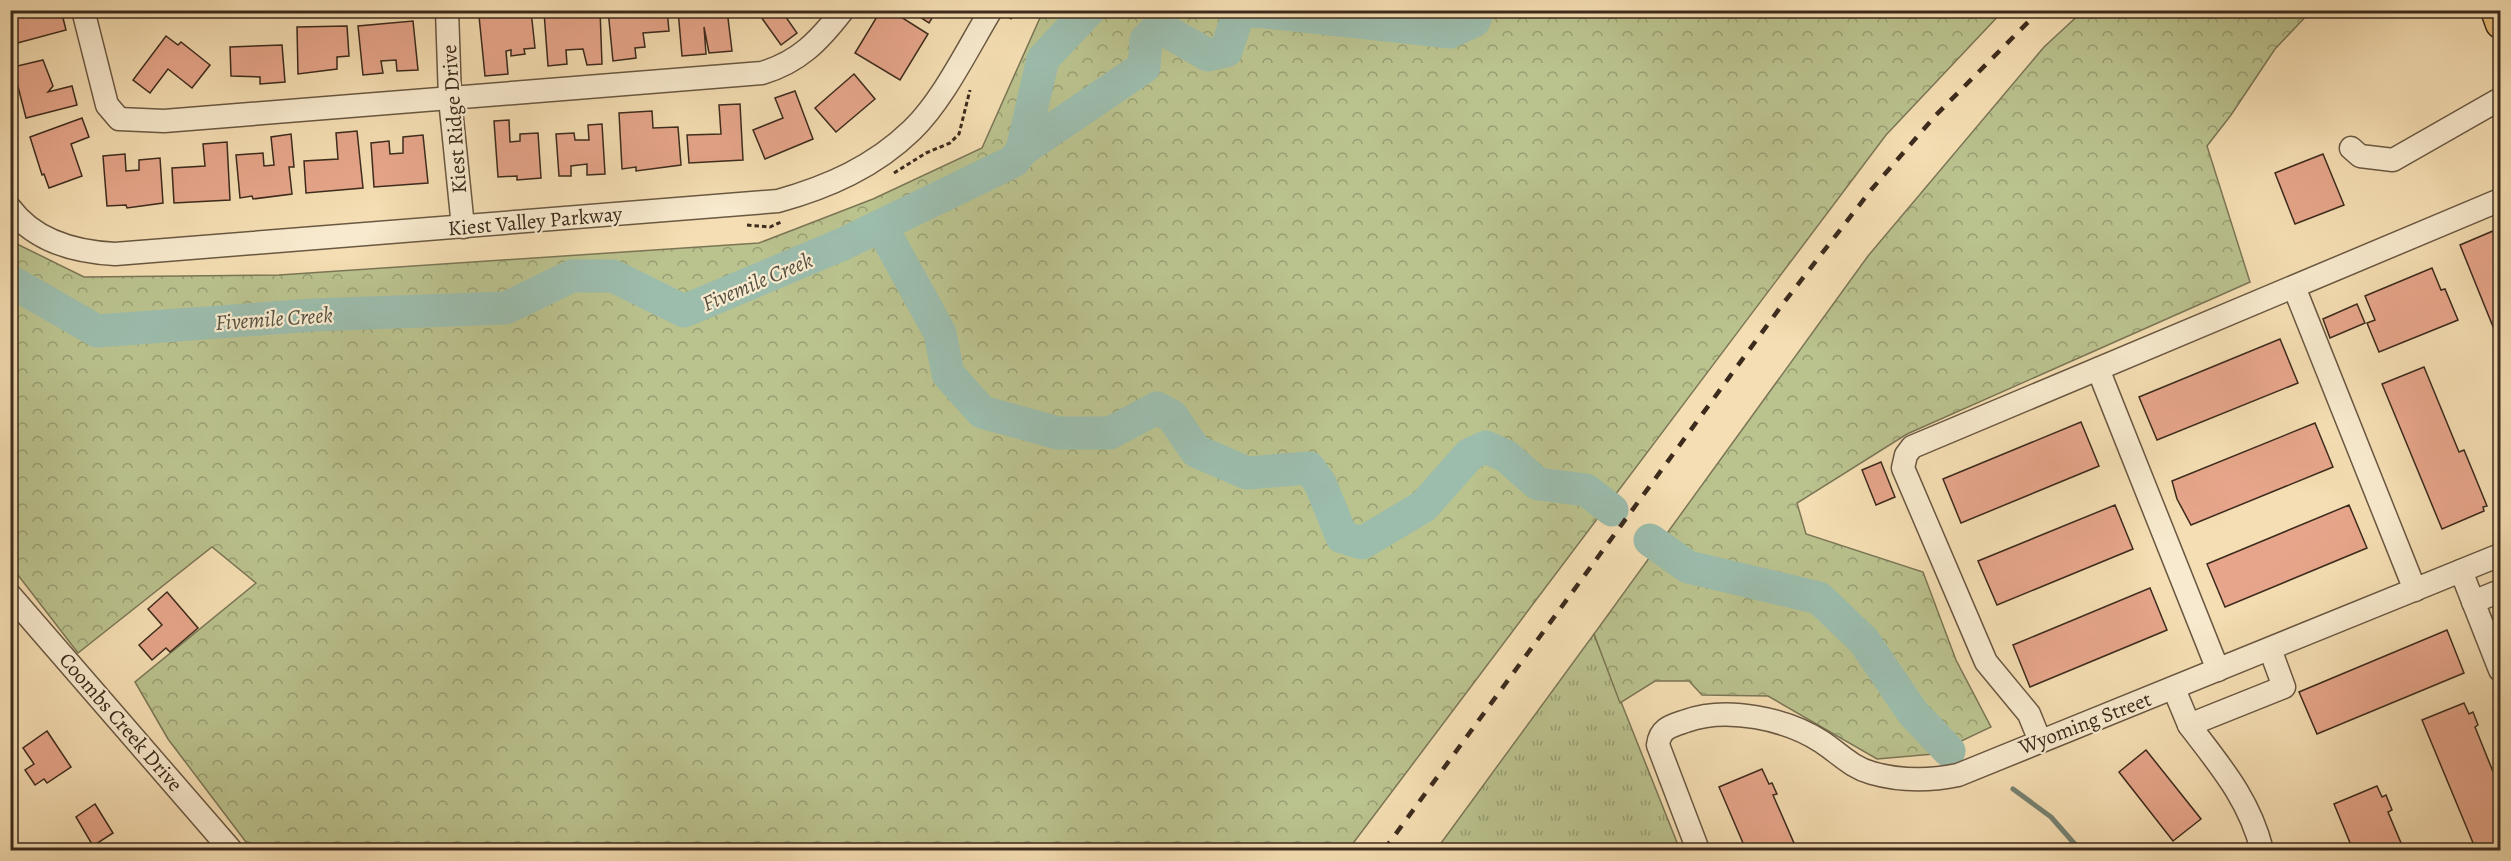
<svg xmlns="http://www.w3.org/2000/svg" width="2511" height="861" viewBox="0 0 2511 861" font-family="Alegreya,serif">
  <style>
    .grass { fill: url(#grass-tufts); stroke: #7b7656; stroke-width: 1.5 }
    .forest { fill: url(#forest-crowns); stroke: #7b7656; stroke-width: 1.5 }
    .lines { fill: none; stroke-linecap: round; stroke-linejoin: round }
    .stream { stroke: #768273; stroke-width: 5 }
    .river { stroke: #9cbcac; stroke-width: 33 }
    .building { fill: #e7a68b; stroke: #3c2b1d; stroke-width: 1.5 }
    .minor-casing { stroke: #6a5842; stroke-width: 25 }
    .major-casing { stroke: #3c2b1d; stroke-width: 31 }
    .path { stroke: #3c2b1d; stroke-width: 3; stroke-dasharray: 4.5 3; stroke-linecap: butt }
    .minor { stroke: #f8eace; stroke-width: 22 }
    .major { stroke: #eabf7a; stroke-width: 28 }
    .rail { stroke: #3c2b1d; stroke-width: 4.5; stroke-dasharray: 10 10; stroke-linecap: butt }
    .labels { text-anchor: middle; stroke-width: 4.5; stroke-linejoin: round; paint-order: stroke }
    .street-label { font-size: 21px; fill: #3c2b1d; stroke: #f8eace }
    .water-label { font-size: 22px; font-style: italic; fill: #544f41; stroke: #f8eace }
  </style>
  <defs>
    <pattern id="grass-tufts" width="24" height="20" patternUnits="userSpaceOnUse" patternTransform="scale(1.5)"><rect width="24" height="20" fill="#bac28e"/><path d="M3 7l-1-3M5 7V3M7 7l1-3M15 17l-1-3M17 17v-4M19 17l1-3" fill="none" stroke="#989e73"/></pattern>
    <pattern id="forest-crowns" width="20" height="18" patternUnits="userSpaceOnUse" patternTransform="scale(1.5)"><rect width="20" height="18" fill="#bac28e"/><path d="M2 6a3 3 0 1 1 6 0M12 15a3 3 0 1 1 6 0" fill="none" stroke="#989e73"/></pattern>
  </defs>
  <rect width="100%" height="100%" fill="#f5deb3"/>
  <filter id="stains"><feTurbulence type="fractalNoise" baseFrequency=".00333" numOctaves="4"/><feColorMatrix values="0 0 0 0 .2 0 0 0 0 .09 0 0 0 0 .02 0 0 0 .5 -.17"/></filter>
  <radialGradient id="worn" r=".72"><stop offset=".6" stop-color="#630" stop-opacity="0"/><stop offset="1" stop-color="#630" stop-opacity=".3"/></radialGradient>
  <polygon class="grass" points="1594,634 1680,850 1436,850"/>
  <g class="forest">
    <polygon points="2084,10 2311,11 2275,49 2231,115 2207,146 2250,282 1907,434 1797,503 1806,534 1923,572 1956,660 1991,727 1934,754 1877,759 1768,696 1702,695 1689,681 1655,681 1620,703 1594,634 1868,256 2044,47"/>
    <polygon points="1043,11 2003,11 1886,135 1348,850 252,850 168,739 135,682 256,583 212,547 78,653 11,566 11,241 84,277 279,275 759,243 873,199 982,148"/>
  </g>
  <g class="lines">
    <polyline class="stream" points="2013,789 2051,817 2080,850"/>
    <g class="river">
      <polyline points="1022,150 1144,67 1146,40 1159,27 1208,55 1226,51 1239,12 1257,11 1450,32 1474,21 1478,10"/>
      <polyline points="881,226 940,333 948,374 982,412 1058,433 1110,433 1157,408 1172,416 1196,451 1247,473 1309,468 1320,483 1342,537 1362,543 1424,506 1470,454 1486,447 1506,456 1538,484 1586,490 1612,510"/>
      <polyline points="10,281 97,331 313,315 506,308 572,276 613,276 684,311 843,244 1014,161 1022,150 1043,59 1089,10"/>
      <polyline points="1650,540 1688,567 1819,598 1864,641 1913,713 1949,751"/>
    </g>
  </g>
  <g class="building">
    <polygon points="10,10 30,10 31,17 61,10 66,30 10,45"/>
    <polygon points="569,10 600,10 602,64 587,65 583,49 566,50 567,64 548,66 544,12"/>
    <polygon points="608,10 667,10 669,31 643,33 645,47 635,48 636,58 613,61"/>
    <polygon points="678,10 727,10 732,51 709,53 704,27 706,54 682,56"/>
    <polygon points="756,10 781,10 797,33 781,45"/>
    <polygon points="881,10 890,10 928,34 900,80 855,53"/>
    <polygon points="909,10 937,10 929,23"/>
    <polygon points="531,11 535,48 524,49 525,54 511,56 511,50 506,51 508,74 485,76 479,16"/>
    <polygon points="413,21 418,70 397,71 396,60 381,61 383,73 363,75 358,26"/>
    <polygon points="347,26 349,56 337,57 337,69 298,74 297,27"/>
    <polygon points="166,36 178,45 181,42 210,65 192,88 168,69 150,93 133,80"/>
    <polygon points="282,45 285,82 260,84 260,77 231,76 230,47"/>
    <polygon points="43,60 53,86 48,92 72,86 77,105 26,118 13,67"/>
    <polygon points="854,74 875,99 836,132 815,108"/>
    <polygon points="795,91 813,139 765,159 753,130 783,118 775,98"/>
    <polygon points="740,104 743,160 689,163 687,135 721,134 719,105"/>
    <polygon points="652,111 653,128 678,127 681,165 636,171 636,167 622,169 619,113"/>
    <polygon points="82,118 89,137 71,144 82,176 49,188 44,174 42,175 30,137"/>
    <polygon points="509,120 510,142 520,141 520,134 538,133 541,178 517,180 517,176 498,177 494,121"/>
    <polygon points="602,124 605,174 587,175 587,164 571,166 571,176 559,176 556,134 574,133 575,140 589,140 588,125"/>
    <polygon points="357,131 363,188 306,193 304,161 338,159 336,133"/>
    <polygon points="291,134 294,167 289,167 292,194 253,199 252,196 240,198 236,155 263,153 264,166 274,165 271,137"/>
    <polygon points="423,135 428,183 374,187 371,143 389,141 390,154 403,153 403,137"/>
    <polygon points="227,142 230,200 174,203 172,168 205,166 203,144"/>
    <polygon points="125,154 126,171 139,170 139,160 160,158 163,203 127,208 126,205 107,206 103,156"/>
    <polygon points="2323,154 2344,205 2295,224 2275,173"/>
    <polygon points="2500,228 2500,344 2460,245"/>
    <polygon points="2432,268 2441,290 2445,289 2458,320 2379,352 2367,323 2375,320 2365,296"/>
    <polygon points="2357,304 2365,323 2330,338 2323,319"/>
    <polygon points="2280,339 2298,383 2157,440 2139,397"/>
    <polygon points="2424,367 2459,452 2464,450 2487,506 2483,507 2484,511 2442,529 2382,384"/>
    <polygon points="2081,422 2099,466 1961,523 1943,479"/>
    <polygon points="2315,423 2333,467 2191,525 2177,499 2172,481"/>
    <polygon points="1881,462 1895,497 1876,505 1862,470"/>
    <polygon points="2115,505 2133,549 1997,605 1978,561"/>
    <polygon points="2349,505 2367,548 2225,607 2207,564"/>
    <polygon points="2150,588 2167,630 2030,687 2013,645"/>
    <polygon points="167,592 198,628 170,652 166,648 152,660 139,645 162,625 148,609"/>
    <polygon points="2447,630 2464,673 2317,734 2299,692"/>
    <polygon points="2464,703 2469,714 2473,712 2478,725 2475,727 2500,789 2500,843 2482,850 2476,850 2422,720"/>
    <polygon points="47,731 71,767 47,783 44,779 35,785 25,770 34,764 23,748"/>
    <polygon points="2146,750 2201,819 2173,841 2119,772"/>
    <polygon points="1762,769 1769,784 1772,783 1777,794 1773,795 1797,850 1746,850 1719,787"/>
    <polygon points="2377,786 2382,797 2386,795 2392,810 2388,812 2404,850 2353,850 2334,804"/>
    <polygon points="95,804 113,833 93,846 76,817"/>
  </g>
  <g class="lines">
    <defs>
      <g id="minor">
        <path d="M83 10 107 105 119 119 164 121 762 73C799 62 819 41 843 10"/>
        <polyline points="447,10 450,99 463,227"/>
        <polyline points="2351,148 2360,156 2393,160 2500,99"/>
        <path d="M10 208C35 242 76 252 115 254L778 201C828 187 874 167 912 130 943 100 968 48 991 10"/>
        <polyline points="2294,287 2415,590"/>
        <polyline points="2098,369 2218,670"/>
        <polyline points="2461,571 2500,670"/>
        <polyline points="10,595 231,850"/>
        <polyline points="2473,602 2500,591"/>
        <polyline points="2174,689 2189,725 2284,687 2270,649"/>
        <path d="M2189 725C2221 767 2249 799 2262 850"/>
        <polyline points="2040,741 2029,714 1986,662 1903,468 1906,455 1912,447 2500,200"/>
        <path d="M1698 850 1658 745C1660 728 1671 726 1686 721 1727 706 1787 719 1822 742 1840 754 1851 767 1872 773 1900 781 1929 781 1958 775L2500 555"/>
      </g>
      <polyline id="major" points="2495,10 2500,24"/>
    </defs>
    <use href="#minor" class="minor-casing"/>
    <use href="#major" class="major-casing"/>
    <g class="path">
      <polyline points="1010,19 1016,10"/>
      <polyline points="894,173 926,153 950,143 959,134 970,90"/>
      <polyline points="747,225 770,227 781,222"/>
    </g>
    <use href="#minor" class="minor"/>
    <use href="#major" class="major"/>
    <polyline class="rail" points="1384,850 1782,305 1871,190 1936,115 2040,10"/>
  </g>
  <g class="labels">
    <g class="street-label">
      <text transform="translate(454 119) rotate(-94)" y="7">Kiest Ridge Drive</text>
      <text transform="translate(535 221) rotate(-5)" y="7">Kiest Valley Parkway</text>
      <text transform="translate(121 722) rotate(49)" y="7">Coombs Creek Drive</text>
      <text transform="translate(2085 723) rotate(-21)" y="7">Wyoming Street</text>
    </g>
    <g class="water-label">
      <text transform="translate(757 281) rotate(-23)" y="8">Fivemile Creek</text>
      <text transform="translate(274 318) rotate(-4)" y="8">Fivemile Creek</text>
    </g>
  </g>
  <rect width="2511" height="861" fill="none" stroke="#f5deb3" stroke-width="36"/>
  <rect x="12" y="12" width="2487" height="837" fill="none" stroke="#3c2b1d" stroke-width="3"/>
  <rect x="18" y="18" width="2475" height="825" fill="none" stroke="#3c2b1d" stroke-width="1.5"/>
  <rect width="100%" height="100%" filter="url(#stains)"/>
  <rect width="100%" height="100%" fill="url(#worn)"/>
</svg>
